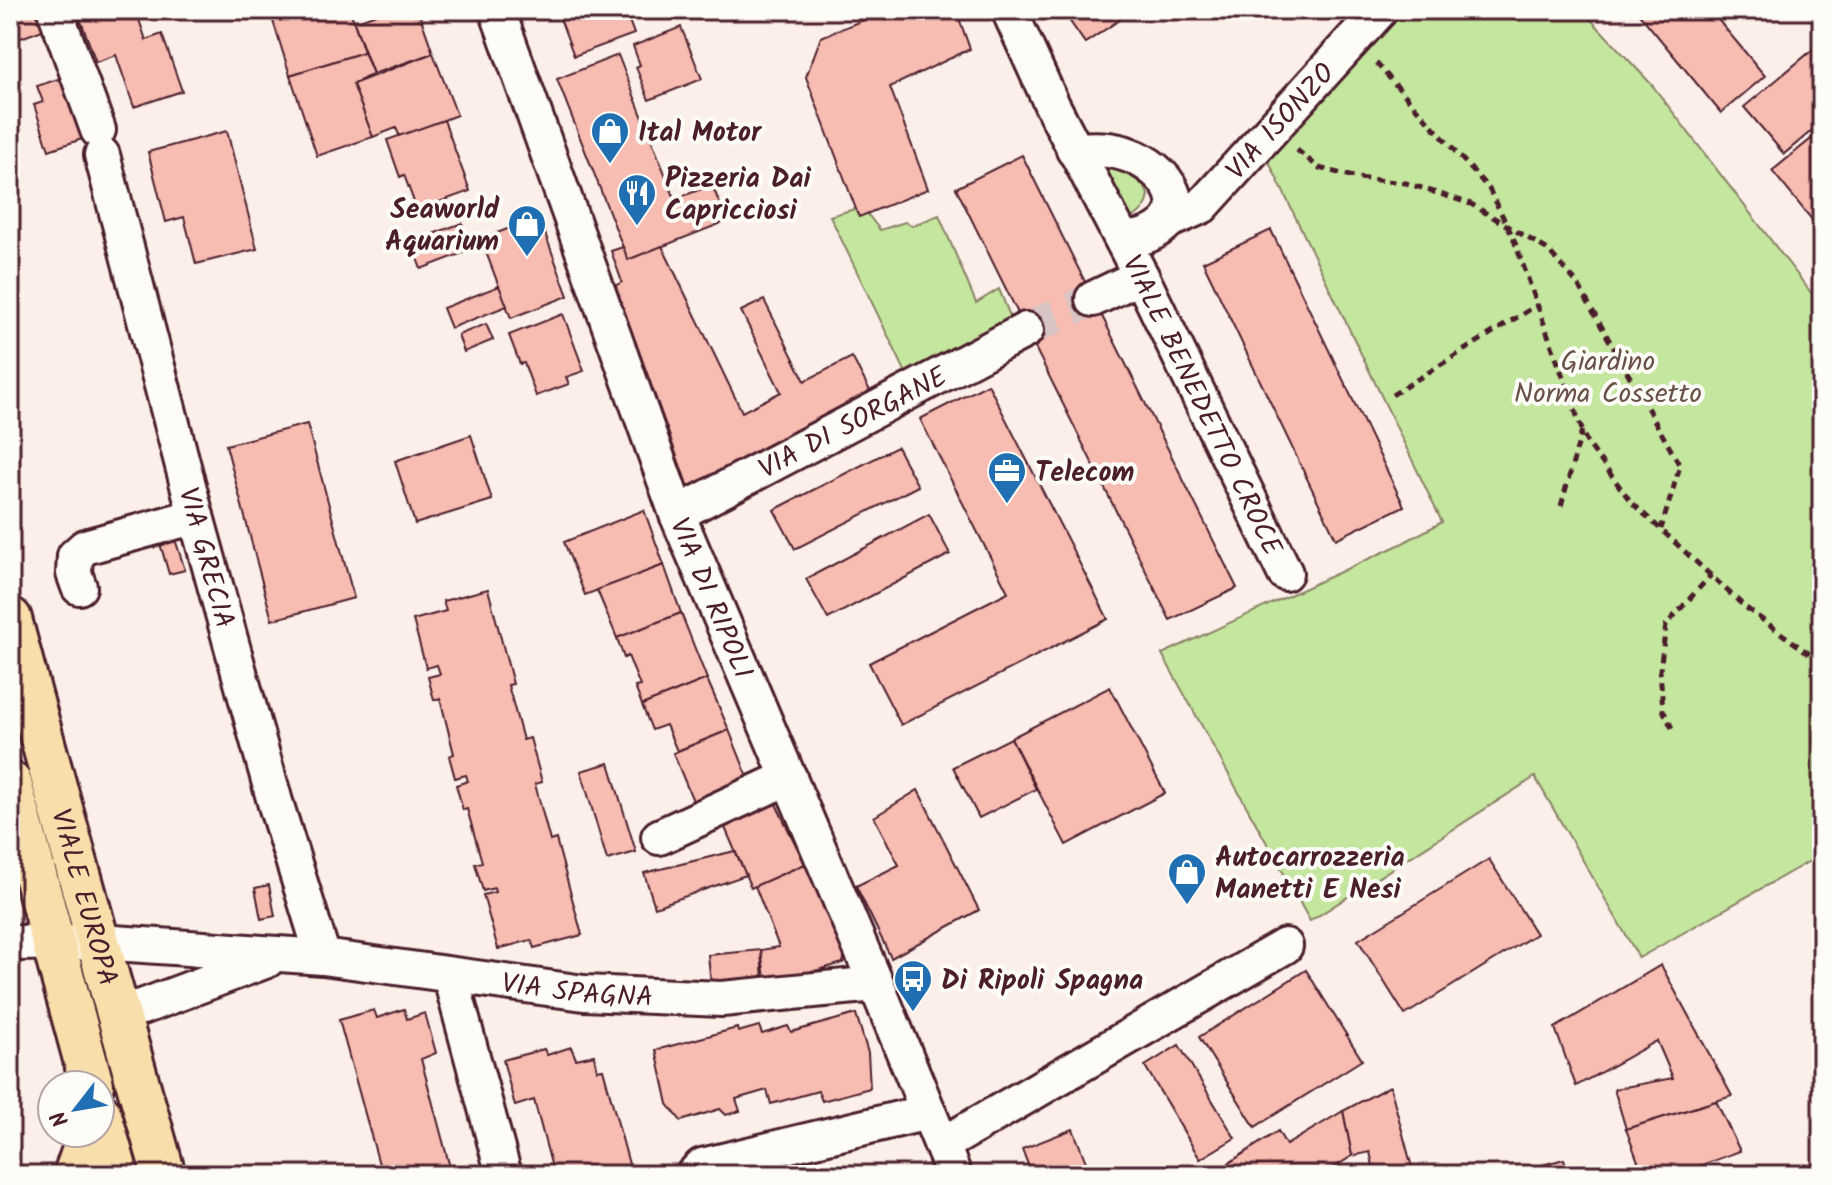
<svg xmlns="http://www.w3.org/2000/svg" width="1832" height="1185" viewBox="0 0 1832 1185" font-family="Kalam,sans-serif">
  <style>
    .green { fill: #c5e69f; stroke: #888265; stroke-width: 2 }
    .building { fill: #f7bcb2; stroke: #4a1f2b; stroke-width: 2 }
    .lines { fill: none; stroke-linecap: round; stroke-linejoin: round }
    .minor-tunnel { stroke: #d8c5c3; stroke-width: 34; stroke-dasharray: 34 17; stroke-linecap: butt }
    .minor-casing { stroke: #4a1f2b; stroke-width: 40 }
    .major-casing { stroke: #4a1f2b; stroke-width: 48 }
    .highway-casing { stroke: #4a1f2b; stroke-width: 50 }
    .path { stroke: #4a1f2b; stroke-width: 5; stroke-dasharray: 8 6; stroke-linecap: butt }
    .minor { stroke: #fdfcf7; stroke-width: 34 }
    .major { stroke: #f8deab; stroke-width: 42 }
    .highway { stroke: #f8deab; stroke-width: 44 }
    .labels { text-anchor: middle; stroke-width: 8; stroke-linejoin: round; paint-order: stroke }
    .street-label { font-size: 28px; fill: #4a1f2b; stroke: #fdfcf7 }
    .poi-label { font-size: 28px; font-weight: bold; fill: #4a1f2b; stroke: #fdfcf7; text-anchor: start }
    .park-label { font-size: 28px; fill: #695148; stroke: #fdfcf7 }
  </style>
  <rect width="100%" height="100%" fill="#fcefe9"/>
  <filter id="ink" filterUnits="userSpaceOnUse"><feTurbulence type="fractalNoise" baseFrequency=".0125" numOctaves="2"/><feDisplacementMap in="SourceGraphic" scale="16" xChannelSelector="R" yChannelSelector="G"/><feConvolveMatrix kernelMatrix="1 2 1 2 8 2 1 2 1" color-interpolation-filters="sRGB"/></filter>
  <g filter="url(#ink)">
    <g class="green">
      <polygon points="1400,10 1582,10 1652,85 1822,307 1822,854 1639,958 1535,777 1310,921 1162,654 1401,544 1442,522 1268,160"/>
      <path d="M1109 164C1132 177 1169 192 1134 217L1123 214 1100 170Z"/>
      <polygon points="862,207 880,230 905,222 912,226 939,215 976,303 999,289 1012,321 906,373 830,216"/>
    </g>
    <g class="building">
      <polygon points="10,10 41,10 48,28 10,42"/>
      <polygon points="77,10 140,10 136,11 146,40 162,34 182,91 134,107 116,55 96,62"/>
      <polygon points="309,10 350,10 364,52 290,75 273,21"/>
      <polygon points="387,10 418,10 433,53 373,74 354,22"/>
      <polygon points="557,10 625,10 634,34 574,56"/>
      <polygon points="888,10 956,10 970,49 890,87 928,189 859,217 806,77 821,37"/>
      <polygon points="1062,10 1134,10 1085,43"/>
      <polygon points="1636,10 1710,10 1765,76 1721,113"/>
      <polygon points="681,27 702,79 649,100 636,67 640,65 633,46"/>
      <polygon points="1822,42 1822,122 1784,154 1744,107"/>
      <polygon points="364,52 373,74 353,84 373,137 317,156 290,75"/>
      <polygon points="433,53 457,115 400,137 396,128 373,137 353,84"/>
      <polygon points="618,55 675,199 712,185 727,221 628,260 557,79"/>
      <polygon points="61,78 66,94 72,92 88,137 49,150 34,105 43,102 37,86"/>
      <polygon points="444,120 470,191 417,210 404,175 400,177 387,140"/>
      <polygon points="227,131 257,249 196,264 184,217 166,222 148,152"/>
      <polygon points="1816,135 1822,142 1822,232 1772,171"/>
      <polygon points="1022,155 1237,588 1170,620 956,188"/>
      <polygon points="539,217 568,296 511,318 481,239"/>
      <polygon points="462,223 466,234 457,237 463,253 421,269 411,242"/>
      <polygon points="1271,230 1404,506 1336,539 1203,262"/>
      <polygon points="662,246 742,412 781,392 741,311 764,300 805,381 852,357 876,402 692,498 615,286 622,282 611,251 623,247 628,260"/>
      <polygon points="499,286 507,306 451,328 443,308"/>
      <polygon points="563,314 584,371 566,377 569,384 536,396 524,363 520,364 509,335"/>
      <polygon points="486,324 493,340 464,352 458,335"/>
      <polygon points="988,384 1108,619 901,725 869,663 1008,592 920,419"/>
      <polygon points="307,424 354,598 272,620 226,445"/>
      <polygon points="471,435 492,500 415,524 395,461"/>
      <polygon points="897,447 918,486 795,549 774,510"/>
      <polygon points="644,510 664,565 585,595 564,542"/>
      <polygon points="929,514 950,554 828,619 806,579"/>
      <polygon points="174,536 185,570 169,574 159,540"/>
      <polygon points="664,565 681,613 617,638 597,590"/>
      <polygon points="488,589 513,684 508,685 523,740 530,738 542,782 535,784 550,841 556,839 582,935 534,948 531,940 498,949 483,895 495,892 494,888 483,891 475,864 482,862 467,809 463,810 456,785 468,781 466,775 455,778 449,756 454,754 440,698 434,700 428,677 440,674 437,665 426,668 413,620 446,611 443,601"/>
      <polygon points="681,613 707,679 642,705 635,687 640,686 628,656 624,658 617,638"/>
      <polygon points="707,679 729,730 677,751 666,725 652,730 642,705"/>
      <polygon points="1110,687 1165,793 1066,845 1011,738"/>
      <polygon points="729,730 751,785 696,808 673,753"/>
      <polygon points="1011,738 1036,789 979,818 953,767"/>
      <polygon points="609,763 636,852 607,860 581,771"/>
      <polygon points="918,790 979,910 891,958 856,886 899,865 874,817"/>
      <polygon points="773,798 805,864 751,888 723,823"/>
      <polygon points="735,851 746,875 655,907 644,873"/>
      <polygon points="1489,859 1536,934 1405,1015 1358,940"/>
      <polygon points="805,864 846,951 843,963 766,985 761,950 779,947 755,886"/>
      <polygon points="269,885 275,916 261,919 255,888"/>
      <polygon points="761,950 763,980 711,984 708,955"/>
      <polygon points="1661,965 1732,1096 1626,1129 1614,1089 1673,1078 1657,1041 1576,1086 1555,1028"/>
      <polygon points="1306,970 1362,1060 1255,1127 1199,1037"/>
      <polygon points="404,1009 407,1019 425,1013 436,1053 421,1059 452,1175 382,1175 339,1020 374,1010 377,1018"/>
      <polygon points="856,1014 868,1053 870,1088 822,1101 818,1091 771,1104 767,1090 736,1099 740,1111 726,1115 720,1109 681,1121 668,1104 656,1050 737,1028 738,1032 759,1026 762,1034 788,1026 791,1032"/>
      <polygon points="1179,1045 1235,1138 1200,1159 1145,1066"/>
      <polygon points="571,1047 576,1059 594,1055 597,1070 603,1069 632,1175 554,1175 534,1100 515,1106 503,1060 544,1049 547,1055"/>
      <polygon points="1390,1086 1414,1175 1375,1175 1370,1152 1352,1156 1343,1111"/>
      <polygon points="1716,1101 1740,1151 1675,1175 1643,1175 1626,1129"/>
      <polygon points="1343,1111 1352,1156 1322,1175 1211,1175 1278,1131 1286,1145"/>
      <polygon points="1073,1129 1091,1175 1032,1175 1022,1149"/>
      <polygon points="1564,1159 1570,1175 1506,1175"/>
    </g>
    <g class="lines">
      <polyline class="minor-tunnel" points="1026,330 1093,299"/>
      <defs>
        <g id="minor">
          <polyline points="55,10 98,130"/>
          <path id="s1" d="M497 10 677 514 876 984 954 1175"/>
          <path id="s2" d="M1009 10 1052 105 1141 276 1285 573"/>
          <path d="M1074 150C1093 149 1111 148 1129 155 1166 168 1198 211 1150 234 1138 239 1132 240 1120 235"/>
          <path id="s3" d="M102 155 196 516 275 802 323 957"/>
          <path id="s4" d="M1170 220 1202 206 1380 10"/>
          <polyline points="1093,299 1141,276"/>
          <path id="s5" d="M677 514 1026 330"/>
          <polyline points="79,587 74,573 75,556 85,547 196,516"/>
          <polyline points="659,837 789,777"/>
          <path id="s6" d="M10 943 99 942 323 957 584 993 722 999 876 984"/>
          <polyline points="450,975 504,1175"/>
          <polyline points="117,1011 142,1007 267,960"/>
          <polyline points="942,1145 1285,946"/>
          <polyline points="693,1175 702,1166 928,1112"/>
        </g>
        <g id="major">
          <path id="s7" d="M10 619C59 805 111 990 164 1175"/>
          <polyline points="10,783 92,1085"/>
          <polyline points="100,1115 117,1175"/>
        </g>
        <polyline id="highway" points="76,1175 91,1133"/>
      </defs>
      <use href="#minor" class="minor-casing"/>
      <use href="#major" class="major-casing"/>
      <use href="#highway" class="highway-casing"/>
      <g class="path">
        <polyline points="1376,63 1489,189 1513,237 1586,441 1631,502 1745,607 1822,663"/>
        <polyline points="1297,150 1319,168 1358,178 1406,183 1471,204 1548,250 1577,283 1680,466 1661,529"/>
        <polyline points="1392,395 1537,305"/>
        <polyline points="1561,506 1582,430"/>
        <polyline points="1672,728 1663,710 1660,670 1666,625 1711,575"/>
      </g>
      <use href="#minor" class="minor"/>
      <use href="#major" class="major"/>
      <use href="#highway" class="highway"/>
    </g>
  </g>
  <defs>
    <symbol id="shop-pin" viewBox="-11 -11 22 30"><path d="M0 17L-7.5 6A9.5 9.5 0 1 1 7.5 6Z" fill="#1f6fb2" stroke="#fdfcf7"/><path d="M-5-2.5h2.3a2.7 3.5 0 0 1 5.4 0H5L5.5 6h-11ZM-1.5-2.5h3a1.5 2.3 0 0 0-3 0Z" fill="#fff"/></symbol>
    <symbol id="restaurant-pin" viewBox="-11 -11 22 30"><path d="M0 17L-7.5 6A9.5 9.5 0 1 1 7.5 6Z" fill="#1f6fb2" stroke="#fdfcf7"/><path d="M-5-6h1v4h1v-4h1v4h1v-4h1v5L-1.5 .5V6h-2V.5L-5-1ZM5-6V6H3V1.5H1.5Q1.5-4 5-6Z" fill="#fff"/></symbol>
    <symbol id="office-pin" viewBox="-11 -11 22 30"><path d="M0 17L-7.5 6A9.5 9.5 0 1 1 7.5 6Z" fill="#1f6fb2" stroke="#fdfcf7"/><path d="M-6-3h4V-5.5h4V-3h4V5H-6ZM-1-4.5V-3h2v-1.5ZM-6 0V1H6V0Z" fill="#fff"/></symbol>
    <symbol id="bus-pin" viewBox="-11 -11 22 30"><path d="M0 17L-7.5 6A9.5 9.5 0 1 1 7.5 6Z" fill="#1f6fb2" stroke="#fdfcf7"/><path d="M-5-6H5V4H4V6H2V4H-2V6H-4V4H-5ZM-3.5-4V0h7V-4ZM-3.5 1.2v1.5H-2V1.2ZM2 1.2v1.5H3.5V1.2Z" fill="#fff"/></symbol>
  </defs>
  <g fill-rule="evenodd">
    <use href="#shop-pin" x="588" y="109" width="44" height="60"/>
    <use href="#restaurant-pin" x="615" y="171" width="44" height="60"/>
    <use href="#shop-pin" x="505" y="202" width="44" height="60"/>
    <use href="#office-pin" x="985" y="449" width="44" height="60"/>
    <use href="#shop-pin" x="1165" y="850" width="44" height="60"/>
    <use href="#bus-pin" x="891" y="957" width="44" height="60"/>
  </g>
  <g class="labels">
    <g class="street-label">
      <text dy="10" stroke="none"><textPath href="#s4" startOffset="150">VIA ISONZO</textPath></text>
      <text dy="10" stroke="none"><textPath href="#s2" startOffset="440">VIALE BENEDETTO CROCE</textPath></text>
      <text dy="10" stroke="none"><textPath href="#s5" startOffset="198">VIA DI SORGANE</textPath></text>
      <text dy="10" stroke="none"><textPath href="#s3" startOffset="416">VIA GRECIA</textPath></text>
      <text dy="10" stroke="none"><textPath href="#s1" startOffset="626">VIA DI RIPOLI</textPath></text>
      <text dy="10" stroke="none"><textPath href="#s7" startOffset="288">VIALE EUROPA</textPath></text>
      <text dy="10" stroke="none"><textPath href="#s6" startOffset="570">VIA SPAGNA</textPath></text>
    </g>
    <g class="poi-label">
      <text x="638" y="141">Ital Motor</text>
      <text x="665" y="187">Pizzeria Dai<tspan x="665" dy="32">Capricciosi</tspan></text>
      <text x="499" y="218" text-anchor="end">Seaworld<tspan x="499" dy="32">Aquarium</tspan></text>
      <text x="1035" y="481">Telecom</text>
      <text x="1215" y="866">Autocarrozzeria<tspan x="1215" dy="32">Manetti E Nesi</tspan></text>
      <text x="941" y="989">Di Ripoli Spagna</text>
    </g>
    <g class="park-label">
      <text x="1608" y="370">Giardino<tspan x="1608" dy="32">Norma Cossetto</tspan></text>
    </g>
  </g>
  <rect width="1832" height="1185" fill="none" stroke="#fdfcf7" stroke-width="40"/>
  <rect x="20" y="20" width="1792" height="1145" fill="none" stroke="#4a1f2b" stroke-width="3" filter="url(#ink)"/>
  <g transform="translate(76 1109) rotate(239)"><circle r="38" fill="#fdfcf7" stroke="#b5a4a5" stroke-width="2"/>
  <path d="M0-6L14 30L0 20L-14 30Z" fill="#1f6fb2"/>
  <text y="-12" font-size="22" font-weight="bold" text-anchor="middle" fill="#4a1f2b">N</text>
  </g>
</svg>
